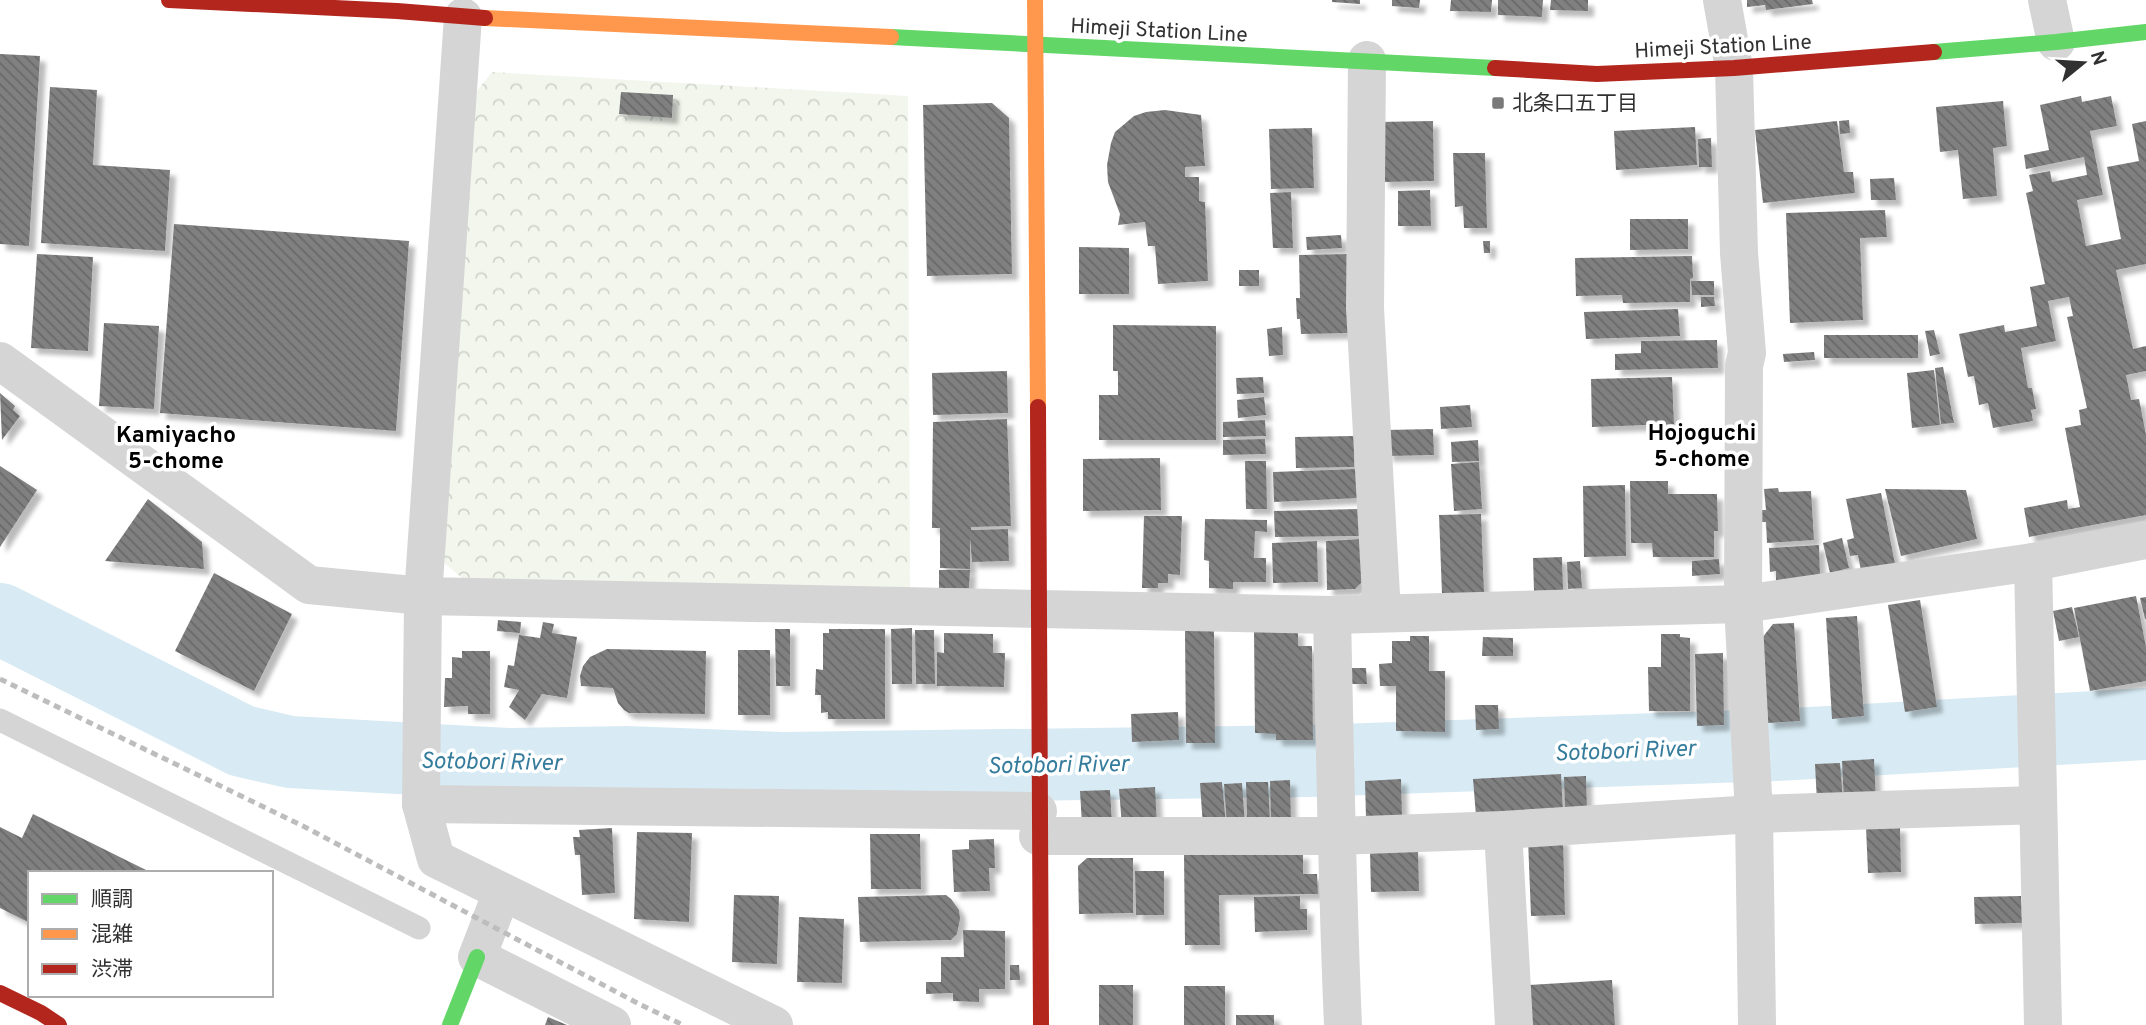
<svg xmlns="http://www.w3.org/2000/svg" width="2146" height="1025" viewBox="0 0 2146 1025" font-family="Overpass,'Noto Sans JP',sans-serif">
  <style>
    .forest { fill: url(#forest-crowns) }
    .lines { fill: none; stroke-linecap: round; stroke-linejoin: round }
    .river { stroke: #d8ebf4; stroke-width: 72 }
    .building { fill: url(#building-back-hatch); filter: url(#shadow) }
    .lane { stroke: #d5d5d5; stroke-width: 23 }
    .street { stroke: #d5d5d5; stroke-width: 38 }
    .fast { stroke: #63d668; stroke-width: 16 }
    .slow { stroke: #ff974d; stroke-width: 16 }
    .jam { stroke: #b3261e; stroke-width: 16 }
    .rail { stroke: #bdbdbd; stroke-width: 5; stroke-dasharray: 7 5; stroke-linecap: butt }
    .poi-dot { fill: #797979; stroke: #fff; stroke-width: 2.5 }
    .labels { text-anchor: middle; stroke-width: 7; stroke-linejoin: round; paint-order: stroke }
    .street-label { font-size: 21px; fill: #313131; stroke: #fff }
    .poi-label { font-size: 21px; fill: #313131; stroke: #fff; text-anchor: start }
    .neighbourhood-label { font-size: 23px; font-weight: bold; fill: #000; stroke: #fff }
    .water-label { font-size: 23px; font-style: italic; fill: #357c9c; stroke: #fff }
  </style>
  <defs>
    <pattern id="forest-crowns" width="20" height="18" patternUnits="userSpaceOnUse" patternTransform="scale(1.75)"><rect width="20" height="18" fill="#f2f6ed"/><path d="M2 6a3 3 0 1 1 6 0M12 15a3 3 0 1 1 6 0" fill="none" stroke="#d0d3cc"/></pattern>
    <pattern id="building-back-hatch" width="6" height="6" patternUnits="userSpaceOnUse" patternTransform="scale(1.75)"><rect width="6" height="6" fill="#808080"/><path d="M-1 5l2 2M0 0l6 6M5-1l2 2" fill="none" stroke="#696969"/></pattern>
    <filter id="shadow"><feDropShadow dx="6" dy="6" stdDeviation="2" flood-color="#0004"/></filter>
  </defs>
  <rect width="100%" height="100%" fill="#fff"/>
  <polygon class="forest" points="492,72 908,96 910,588 468,583 442,561 476,92"/>
  <g class="lines">
    <polyline class="river" points="0,619 242,741 290,752 507,764 627,762 782,768 1310,761 1775,745 2146,724"/>
  </g>
  <g class="building">
    <polygon points="1332,0 1360,0 1360,4 1332,2"/>
    <polygon points="1392,0 1420,0 1419,8 1392,6"/>
    <polygon points="1451,0 1492,0 1491,12 1450,11"/>
    <polygon points="1498,0 1543,0 1542,17 1498,15"/>
    <polygon points="1551,0 1588,0 1588,11 1550,10"/>
    <polygon points="1747,0 1812,0 1813,4 1766,10 1765,5 1747,7"/>
    <polygon points="0,54 40,56 29,246 0,244"/>
    <polygon points="50,87 97,90 93,165 170,170 165,251 41,243"/>
    <polygon points="621,92 673,95 672,118 619,114"/>
    <polygon points="2081,96 2082,102 2111,96 2117,126 2090,131 2103,195 2077,200 2086,246 2121,239 2107,167 2139,161 2132,124 2146,121 2146,264 2116,270 2133,349 2146,346 2146,371 2126,375 2131,400 2139,399 2146,435 2146,515 2029,537 2024,508 2067,500 2068,509 2080,507 2065,428 2081,425 2079,410 2087,408 2067,317 2073,316 2069,297 2048,301 2056,341 2021,348 2028,388 2032,388 2036,409 2031,410 2033,421 1993,428 1988,403 1979,405 1974,376 1968,377 1959,334 2004,325 2005,332 2037,326 2030,287 2045,284 2026,193 2033,191 2029,175 2050,171 2052,182 2087,175 2084,157 2026,169 2024,155 2049,150 2040,105"/>
    <polygon points="2003,101 2007,146 1993,148 1997,196 1963,199 1958,150 1940,152 1936,107"/>
    <polygon points="992,103 1009,118 1012,274 927,276 923,105"/>
    <polygon points="1165,110 1201,115 1205,166 1185,167 1185,177 1199,177 1199,201 1205,202 1208,281 1158,284 1155,246 1148,246 1145,222 1118,225 1120,214 1108,182 1107,165 1111,143 1115,132 1134,116 1146,112"/>
    <polygon points="1849,120 1850,133 1840,134 1839,121"/>
    <polygon points="1433,121 1434,181 1383,182 1378,122"/>
    <polygon points="1837,121 1844,172 1853,172 1855,193 1763,203 1755,130"/>
    <polygon points="1695,127 1697,165 1616,170 1614,131"/>
    <polygon points="1312,128 1314,188 1271,189 1269,129"/>
    <polygon points="1711,138 1712,167 1699,167 1698,139"/>
    <polygon points="1453,153 1485,153 1487,228 1464,228 1463,206 1455,207"/>
    <polygon points="1894,178 1896,200 1871,200 1870,179"/>
    <polygon points="1430,190 1431,226 1398,226 1398,191"/>
    <polygon points="1291,192 1293,248 1273,248 1270,193"/>
    <polygon points="1885,210 1887,237 1860,238 1863,320 1790,323 1786,213"/>
    <polygon points="1630,219 1688,219 1688,249 1630,250"/>
    <polygon points="174,224 409,241 396,431 160,413"/>
    <polygon points="1341,235 1342,248 1307,250 1306,237"/>
    <polygon points="1483,241 1490,241 1490,253 1484,253"/>
    <polygon points="1079,247 1129,248 1129,294 1079,294"/>
    <polygon points="37,254 93,257 88,351 31,348"/>
    <polygon points="1349,254 1352,333 1301,334 1300,319 1297,319 1296,298 1300,298 1299,255"/>
    <polygon points="1692,256 1693,278 1690,279 1690,302 1623,303 1622,295 1576,296 1575,258"/>
    <rect x="1239" y="270" width="20" height="16"/>
    <polygon points="1691,281 1714,281 1714,295 1692,295"/>
    <polygon points="1701,297 1714,297 1715,306 1701,307"/>
    <polygon points="1678,309 1680,336 1586,339 1584,312"/>
    <polygon points="104,323 159,326 154,409 99,406"/>
    <polygon points="1113,325 1216,326 1216,440 1099,440 1099,395 1118,395 1118,371 1113,371"/>
    <polygon points="1282,327 1283,355 1269,356 1267,329"/>
    <polygon points="1934,330 1940,354 1930,356 1925,331"/>
    <rect x="1824" y="335" width="94" height="23"/>
    <polygon points="1717,340 1718,368 1615,370 1615,354 1641,353 1641,341"/>
    <polygon points="1814,352 1815,360 1784,362 1783,354"/>
    <polygon points="1943,367 1954,423 1941,424 1935,368"/>
    <polygon points="1934,370 1940,425 1912,428 1907,373"/>
    <polygon points="1007,371 1008,413 933,415 932,373"/>
    <polygon points="1263,377 1264,393 1237,394 1236,378"/>
    <polygon points="1672,377 1674,424 1592,427 1591,379"/>
    <polygon points="0,393 15,406 13,410 20,416 2,440"/>
    <polygon points="1264,397 1266,415 1238,418 1237,400"/>
    <polygon points="1470,405 1472,427 1441,429 1440,407"/>
    <polygon points="1007,419 1011,526 971,527 971,530 1008,529 1009,561 972,562 970,537 970,569 940,568 940,528 932,528 933,422"/>
    <polygon points="1265,420 1266,436 1223,437 1223,422"/>
    <polygon points="1433,429 1434,455 1387,456 1386,430"/>
    <polygon points="1354,436 1354,467 1296,468 1295,437"/>
    <polygon points="1265,439 1266,454 1223,455 1223,440"/>
    <polygon points="1478,440 1479,461 1452,462 1451,442"/>
    <polygon points="1160,458 1161,510 1083,511 1083,459"/>
    <polygon points="1245,461 1266,461 1267,509 1246,509"/>
    <polygon points="1479,462 1482,509 1454,511 1451,464"/>
    <polygon points="0,466 37,490 0,547"/>
    <polygon points="1358,469 1359,498 1274,502 1273,472"/>
    <polygon points="1630,481 1668,481 1668,494 1717,494 1718,531 1714,531 1714,557 1653,557 1652,543 1631,543"/>
    <polygon points="1625,485 1626,556 1584,557 1583,486"/>
    <polygon points="1778,488 1779,492 1811,491 1814,540 1767,543 1766,522 1761,522 1761,510 1766,510 1764,489"/>
    <polygon points="1885,489 1966,490 1977,539 1901,556"/>
    <polygon points="1881,493 1895,564 1861,571 1858,555 1850,556 1847,540 1854,538 1846,499"/>
    <polygon points="148,499 202,542 204,569 105,561"/>
    <polygon points="1359,509 1360,536 1275,537 1274,511"/>
    <polygon points="1481,514 1484,593 1442,594 1439,515"/>
    <polygon points="1144,516 1182,516 1180,575 1168,574 1168,583 1158,583 1158,588 1142,588"/>
    <polygon points="1205,519 1267,520 1267,532 1255,531 1254,558 1266,558 1266,582 1233,582 1233,589 1209,588 1209,561 1204,560"/>
    <polygon points="1842,538 1849,568 1830,573 1823,543"/>
    <polygon points="1361,539 1362,582 1355,589 1327,590 1326,541"/>
    <polygon points="1317,541 1318,582 1273,583 1272,543"/>
    <polygon points="1819,545 1820,577 1776,582 1776,571 1770,572 1769,548"/>
    <polygon points="1562,557 1563,590 1534,591 1533,558"/>
    <polygon points="1719,559 1720,574 1692,576 1692,561"/>
    <polygon points="1580,561 1582,588 1568,589 1567,562"/>
    <polygon points="939,570 970,570 969,588 939,588"/>
    <polygon points="214,573 292,614 254,691 175,651"/>
    <polygon points="2136,596 2146,647 2146,681 2090,691 2074,608"/>
    <polygon points="2146,597 2146,619 2145,619 2140,598"/>
    <polygon points="1920,600 1937,707 1905,712 1888,605"/>
    <polygon points="2072,607 2079,637 2059,641 2053,611"/>
    <polygon points="1857,616 1864,716 1832,719 1826,618"/>
    <polygon points="498,620 521,622 520,633 497,631"/>
    <polygon points="543,622 554,624 552,633 577,637 567,698 542,694 525,720 509,707 519,690 504,687 508,665 514,666 519,635 540,638"/>
    <polygon points="1794,623 1800,721 1768,723 1762,638 1773,624"/>
    <polygon points="912,628 912,684 892,684 891,629"/>
    <polygon points="775,629 790,629 790,686 776,686"/>
    <polygon points="829,629 885,629 885,719 828,719 828,712 821,713 821,695 815,695 816,669 823,670 823,633 829,633"/>
    <polygon points="915,630 934,630 935,684 916,684"/>
    <polygon points="1254,630 1298,630 1298,646 1312,646 1313,740 1276,740 1276,734 1255,733"/>
    <polygon points="1185,631 1214,631 1215,743 1186,743"/>
    <polygon points="944,633 993,634 993,653 1005,653 1004,687 937,686 937,652 944,653"/>
    <polygon points="1661,634 1680,634 1680,637 1690,638 1690,711 1649,711 1648,667 1661,667"/>
    <polygon points="1410,636 1429,636 1429,671 1445,671 1445,732 1396,731 1396,686 1380,686 1379,664 1392,663 1392,641 1410,641"/>
    <polygon points="1483,637 1513,638 1513,656 1482,656"/>
    <polygon points="607,649 706,651 705,714 629,713 624,710 618,703 613,688 581,686 580,676 583,666 590,657"/>
    <rect x="738" y="650" width="32" height="65"/>
    <polygon points="462,651 490,651 490,714 468,714 468,706 444,707 445,678 452,678 452,657 462,658"/>
    <polygon points="1723,653 1724,725 1697,726 1695,654"/>
    <polygon points="1352,668 1366,668 1367,684 1352,684"/>
    <polygon points="1475,705 1498,705 1499,729 1476,730"/>
    <polygon points="1178,712 1179,740 1132,742 1131,714"/>
    <polygon points="1874,759 1876,800 1844,802 1842,761"/>
    <polygon points="1840,763 1843,800 1817,802 1815,764"/>
    <polygon points="1561,774 1563,812 1476,816 1473,779"/>
    <polygon points="1586,776 1587,811 1565,812 1564,777"/>
    <polygon points="1401,779 1402,817 1366,818 1365,781"/>
    <polygon points="1290,780 1291,822 1271,823 1270,781"/>
    <polygon points="1222,782 1226,825 1203,827 1200,783"/>
    <polygon points="1246,782 1268,782 1270,820 1247,820"/>
    <polygon points="1242,783 1245,825 1227,826 1224,784"/>
    <polygon points="1155,787 1157,825 1122,826 1119,789"/>
    <polygon points="1110,790 1112,823 1082,824 1080,791"/>
    <polygon points="33,814 152,873 30,873 30,923 0,908 0,827 22,838"/>
    <polygon points="1900,826 1901,872 1868,873 1866,827"/>
    <polygon points="612,828 615,893 582,895 580,855 575,855 573,837 580,837 579,830"/>
    <polygon points="637,832 692,833 689,922 634,919"/>
    <polygon points="870,834 920,834 921,889 871,889"/>
    <polygon points="1563,838 1565,915 1531,916 1528,839"/>
    <polygon points="994,839 995,868 989,868 990,891 954,892 952,850 969,849 969,840"/>
    <polygon points="1418,850 1419,891 1371,892 1370,851"/>
    <polygon points="1303,853 1303,874 1317,874 1318,894 1219,895 1220,945 1185,945 1184,854"/>
    <polygon points="1087,858 1133,858 1133,913 1079,914 1078,866"/>
    <polygon points="1135,871 1164,871 1164,915 1136,915"/>
    <polygon points="734,895 779,896 777,964 732,962"/>
    <polygon points="946,895 951,899 959,910 960,919 957,934 951,940 860,942 858,897"/>
    <polygon points="1300,896 1300,909 1307,909 1307,930 1255,932 1254,897"/>
    <polygon points="2021,896 2022,923 1975,924 1974,897"/>
    <polygon points="799,917 844,919 842,983 797,982"/>
    <polygon points="963,930 1005,931 1005,989 979,989 979,1002 953,1001 953,993 926,994 926,982 941,982 941,957 964,957"/>
    <polygon points="1010,965 1019,965 1020,980 1010,980"/>
    <polygon points="1612,980 1615,1025 1531,1025 1529,985"/>
    <rect x="1099" y="985" width="34" height="40"/>
    <rect x="1184" y="986" width="41" height="39"/>
    <rect x="1236" y="1015" width="38" height="10"/>
    <polygon points="548,1017 567,1025 545,1025"/>
  </g>
  <g class="lines">
    <polyline class="lane" points="0,720 419,928"/>
    <g class="street">
      <polyline points="1722,0 1734,68 1739,253 1747,353 1744,366 1743,604 1754,814 1757,1025"/>
      <polyline points="2047,0 2056,42"/>
      <polyline points="463,17 423,596 421,804 436,859 774,1025"/>
      <polyline points="1367,60 1365,308 1382,613"/>
      <polyline points="0,361 309,585 423,596 1332,615 1743,604 2033,562"/>
      <path d="M1332 615C1335 752 1337 888 1343 1025"/>
      <polyline points="421,804 1038,811"/>
      <polyline points="1503,830 1514,1025"/>
      <polyline points="1038,836 1336,836 1503,830 1754,814 2038,805"/>
      <polyline points="502,892 477,957 612,1025"/>
      <polyline points="2043,1025 2033,562 2146,540"/>
    </g>
    <g class="fast">
      <polyline points="891,37 1495,68"/>
      <polyline points="1934,52 2056,42 2146,32"/>
      <polyline points="450,1025 477,957"/>
    </g>
    <g class="slow">
      <polyline points="1035,0 1038,407"/>
      <polyline points="485,18 891,37"/>
    </g>
    <g class="jam">
      <polyline points="169,0 397,11 485,18"/>
      <polyline points="1495,68 1597,74 1734,68 1934,52"/>
      <polyline points="1038,407 1041,1025"/>
      <polyline points="0,993 41,1013 59,1025"/>
    </g>
    <polyline class="rail" points="0,679 303,826 641,1005 683,1025"/>
  </g>
  <rect class="poi-dot" x="1491" y="96" width="14" height="14" rx="3.5"/>
  <g class="labels">
    <g class="street-label">
      <text transform="translate(1159 30) rotate(3)" y="7">Himeji Station Line</text>
      <text transform="translate(1723 46) rotate(-3)" y="7">Himeji Station Line</text>
    </g>
    <g class="poi-label">
      <text x="1512" y="110">北条口五丁目</text>
    </g>
    <g class="neighbourhood-label">
      <text x="1702" y="440">Hojoguchi<tspan x="1702" dy="26">5-chome</tspan></text>
      <text x="176" y="442">Kamiyacho<tspan x="176" dy="26">5-chome</tspan></text>
    </g>
    <g class="water-label">
      <text transform="translate(1625 750) rotate(-2)" y="8">Sotobori River</text>
      <text transform="translate(491 761) rotate(1)" y="8">Sotobori River</text>
      <text transform="translate(1058 764) rotate(-1)" y="8">Sotobori River</text>
    </g>
  </g>
  <rect x="28" y="871" width="245" height="126" fill="#ffffff" stroke="#adadad" stroke-width="2"/>
  <rect x="42" y="894" width="35" height="10" fill="#63d668" stroke="#adadad" stroke-width="2"/>
  <text x="91" y="906" font-size="21" fill="#313131">順調</text>
  <rect x="42" y="929" width="35" height="10" fill="#ff974d" stroke="#adadad" stroke-width="2"/>
  <text x="91" y="941" font-size="21" fill="#313131">混雑</text>
  <rect x="42" y="964" width="35" height="10" fill="#b3261e" stroke="#adadad" stroke-width="2"/>
  <text x="91" y="976" font-size="21" fill="#313131">渋滞</text>
  <g transform="translate(2083 63) rotate(72)" stroke="#ffffff" stroke-width="5" paint-order="stroke">
  <path d="M0-5L12 26L0 18L-12 26Z" fill="#313131"/>
  <text y="-10" font-size="19" font-weight="bold" text-anchor="middle" fill="#313131">N</text>
  </g>
</svg>
